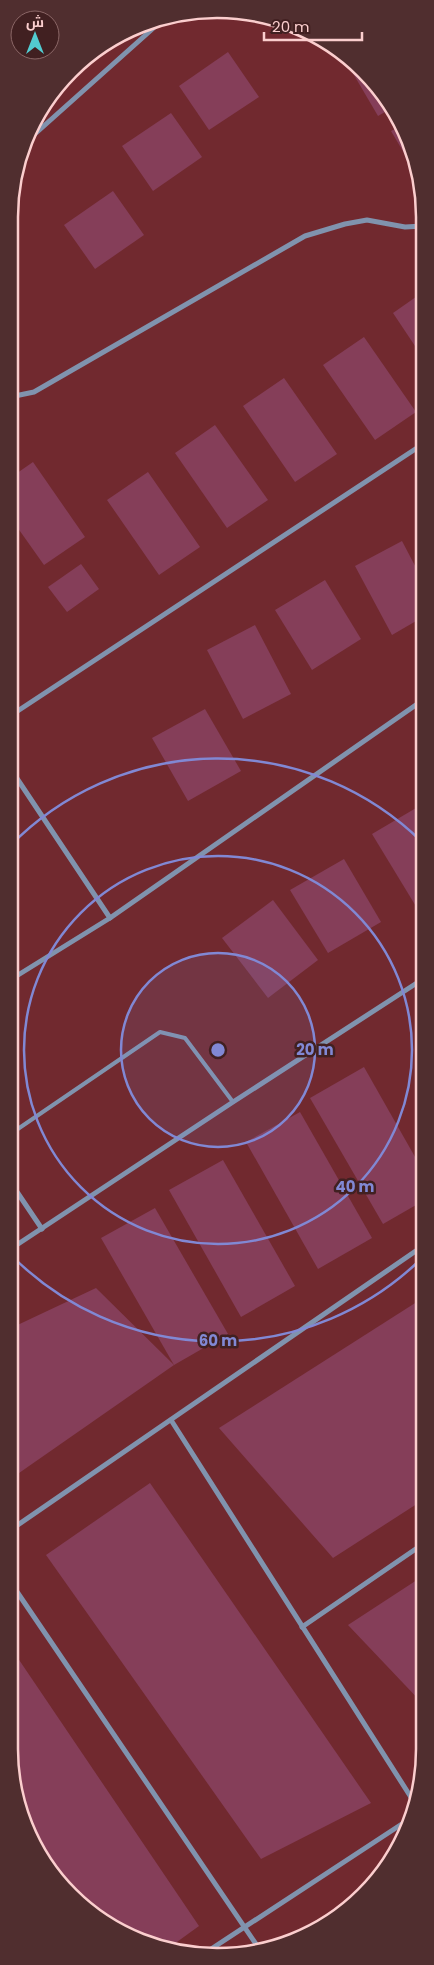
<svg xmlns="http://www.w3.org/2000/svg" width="434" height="1965" viewBox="0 0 434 1965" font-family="Poppins,Cairo,sans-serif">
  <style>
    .building { fill: #853e59 }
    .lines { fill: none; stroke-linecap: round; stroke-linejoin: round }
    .service { stroke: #8093ae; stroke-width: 4 }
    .minor { stroke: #8093ae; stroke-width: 5 }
    .ring { fill: none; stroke: #8188d4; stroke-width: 2.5 }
    .rim { fill: none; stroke: #fbcece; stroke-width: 2.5 }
    .centre { fill: #8188d4; stroke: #412021; stroke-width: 2.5 }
    .ring-label { font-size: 15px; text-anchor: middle; font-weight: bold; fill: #8188d4; stroke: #412021; stroke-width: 5; stroke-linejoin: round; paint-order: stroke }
  </style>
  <rect width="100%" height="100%" fill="#71292f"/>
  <g class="building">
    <polygon points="314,34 330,45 323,49"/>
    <polygon points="228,52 259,97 209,130 179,86"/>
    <polygon points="346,57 364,70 392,108 378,116 344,58"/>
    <polygon points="171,113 202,157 153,191 122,146"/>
    <polygon points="403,125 420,180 391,131"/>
    <polygon points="113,191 144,235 95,269 64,225"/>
    <polygon points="423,292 423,358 393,313"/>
    <polygon points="364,337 416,412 375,440 323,365"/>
    <polygon points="284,378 337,454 295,482 243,406"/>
    <polygon points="215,425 268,500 227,528 175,453"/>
    <polygon points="33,462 85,537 44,565 10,517 10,478"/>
    <polygon points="148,472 200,547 159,575 107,500"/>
    <polygon points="402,541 423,581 423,617 392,635 355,566"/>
    <polygon points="81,564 99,589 67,612 48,587"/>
    <polygon points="325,580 361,639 312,670 275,610"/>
    <polygon points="255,625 291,694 243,719 207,650"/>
    <polygon points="205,709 241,771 188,801 152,738"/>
    <polygon points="416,808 423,822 423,911 420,913 372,834"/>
    <polygon points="344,859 381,922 328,953 290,890"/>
    <polygon points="273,900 318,960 268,998 222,938"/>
    <polygon points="364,1067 423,1171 423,1201 383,1224 310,1098"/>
    <polygon points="300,1112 372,1238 318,1269 246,1142"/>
    <polygon points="223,1160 295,1286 241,1317 169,1190"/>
    <polygon points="155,1208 228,1334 174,1365 101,1238"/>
    <polygon points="96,1288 174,1365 9,1480 9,1329"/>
    <polygon points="423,1298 423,1500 333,1558 219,1428"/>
    <polygon points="150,1483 371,1803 261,1859 46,1555"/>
    <polygon points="423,1576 423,1704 348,1625"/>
    <polygon points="9,1645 199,1926 170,1947 125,1935 61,1886 24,1827 9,1748"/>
  </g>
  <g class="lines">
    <polyline class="service" points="9,1135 160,1032 185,1038 233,1102"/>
    <g class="minor">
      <polyline points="27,141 168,15"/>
      <polyline points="10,397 34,392 305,236 345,224 367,220 405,227 423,226"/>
      <polyline points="10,716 423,444"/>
      <polyline points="10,768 110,918"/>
      <polyline points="10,980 110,918 423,700"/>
      <polyline points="9,1180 42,1229"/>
      <polyline points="9,1250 233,1102 423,979"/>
      <polyline points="171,1420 414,1802"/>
      <polyline points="9,1531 423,1246"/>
      <polyline points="9,1580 260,1950"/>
      <polyline points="302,1627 423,1544"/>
      <polyline points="202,1955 408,1820"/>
    </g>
  </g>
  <circle cx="218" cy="1050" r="97" fill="#8188d4" fill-opacity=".12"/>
  <g class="ring">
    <circle cx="218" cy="1050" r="97"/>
    <circle cx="218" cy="1050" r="194"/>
    <path d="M422 1258A291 291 0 0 1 10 1254M10 846A291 291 0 0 1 422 842"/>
  </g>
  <path d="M0 0H434V1965H0ZM217 18H217A199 199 0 0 1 416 217V1749A199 199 0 0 1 217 1948H217A199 199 0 0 1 18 1749V217A199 199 0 0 1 217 18Z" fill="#502e2f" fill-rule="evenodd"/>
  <path class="rim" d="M217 18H217A199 199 0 0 1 416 217V1749A199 199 0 0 1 217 1948H217A199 199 0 0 1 18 1749V217A199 199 0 0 1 217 18Z"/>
  <circle cx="218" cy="1050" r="8" class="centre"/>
  <g class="ring-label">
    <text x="315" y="1055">20 m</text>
    <text x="355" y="1192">40 m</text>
    <text x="218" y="1346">60 m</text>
  </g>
  <g transform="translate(35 35)"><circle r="24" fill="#412021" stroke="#8b6666"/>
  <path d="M0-4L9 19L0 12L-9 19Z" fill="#52ccd1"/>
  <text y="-8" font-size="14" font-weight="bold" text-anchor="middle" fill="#fbcece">ش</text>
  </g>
  <path d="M264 32v8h98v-8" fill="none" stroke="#fbcece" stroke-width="2.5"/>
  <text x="272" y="32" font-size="15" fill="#fbcece" stroke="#412021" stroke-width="4" paint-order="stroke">20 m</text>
</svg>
